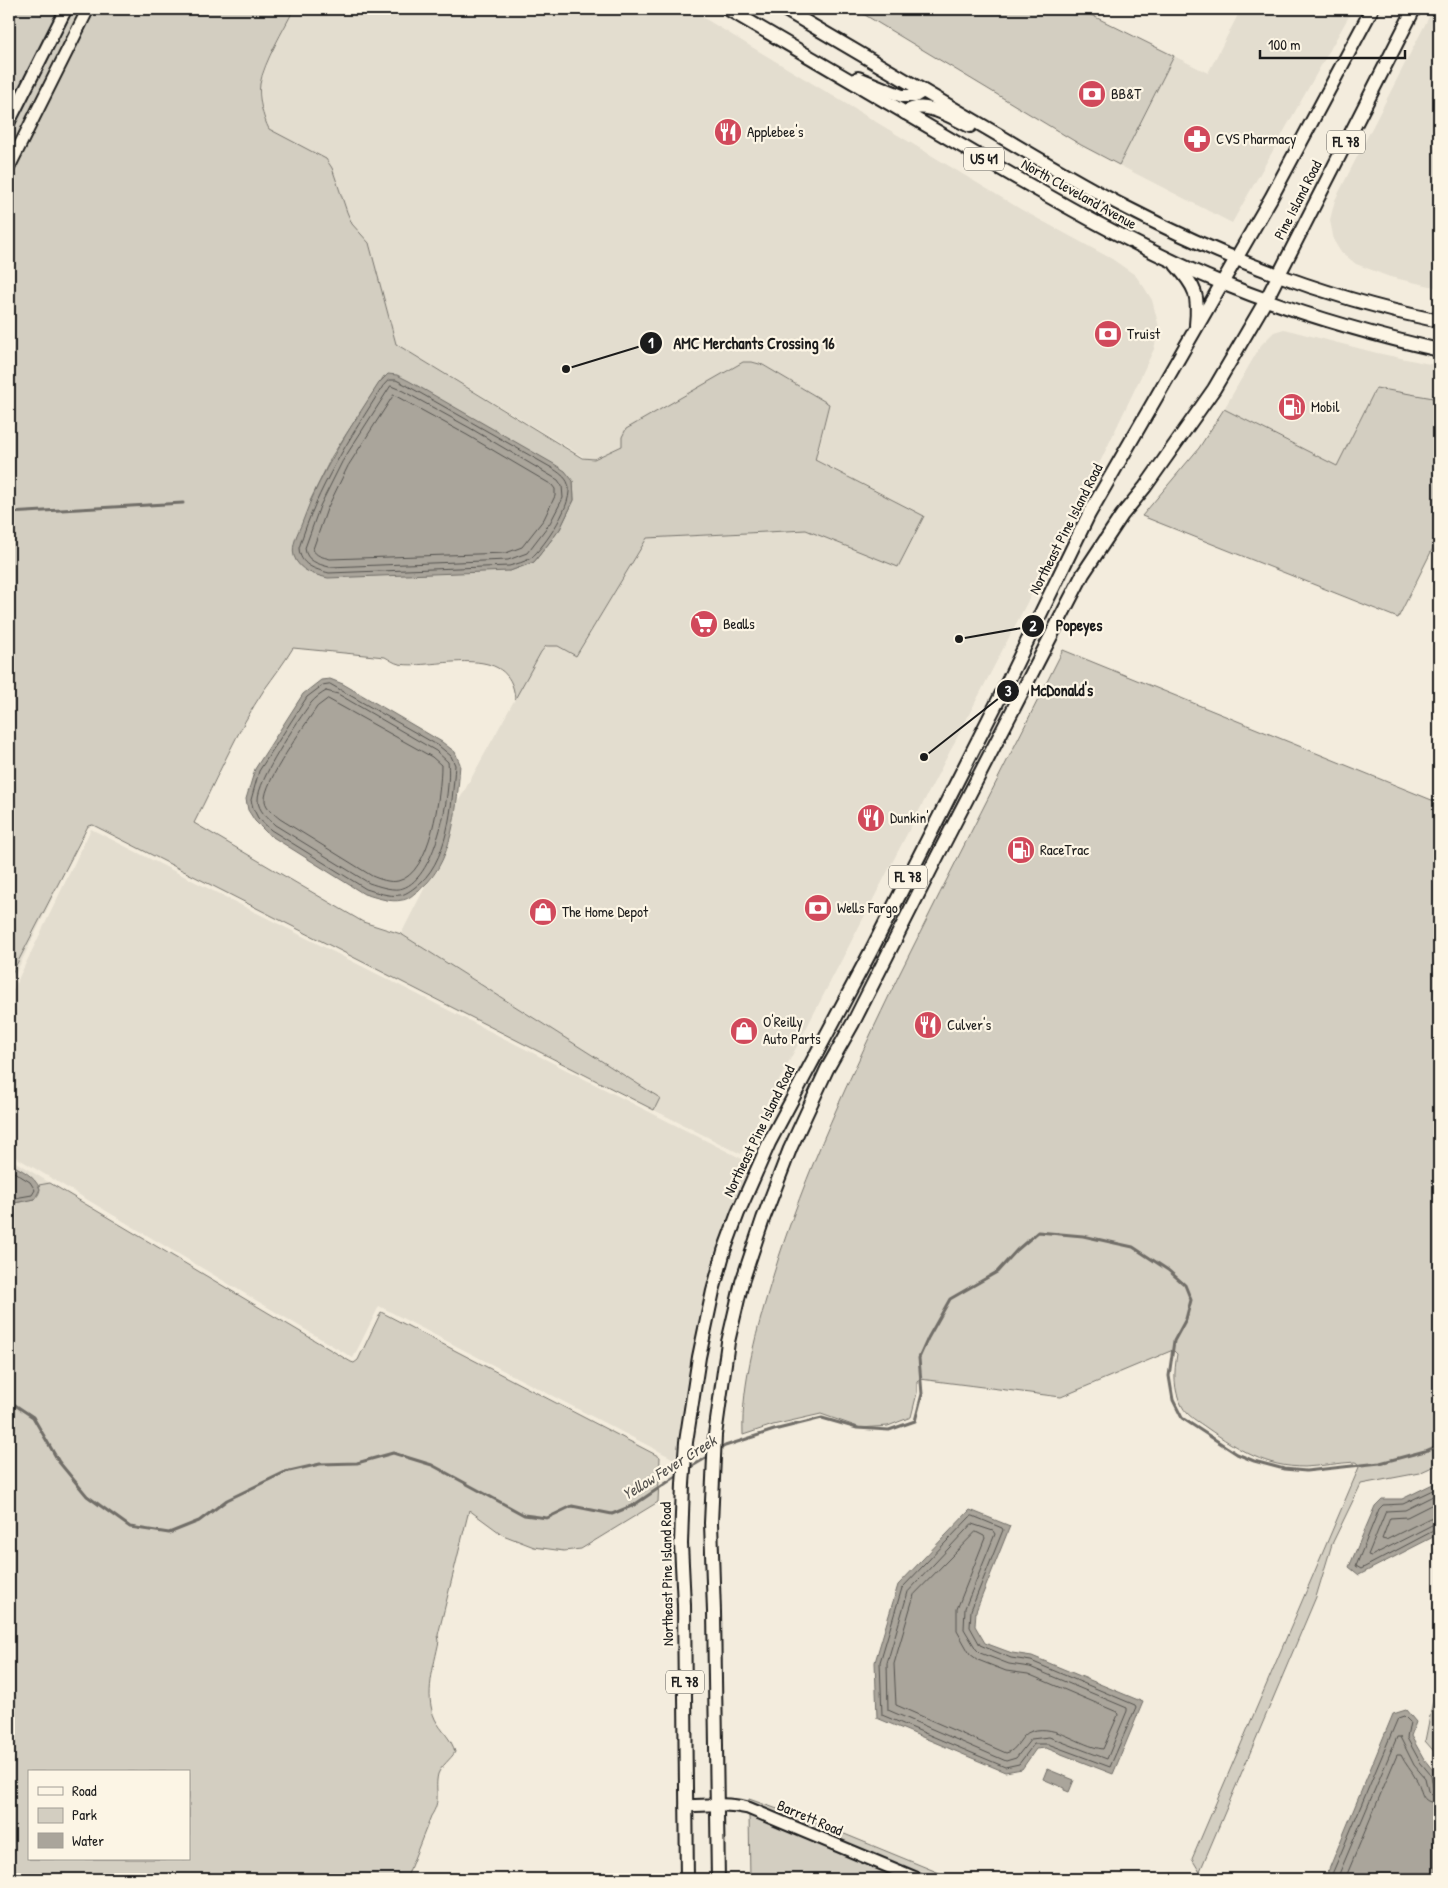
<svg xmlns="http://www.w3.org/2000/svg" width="1448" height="1888" viewBox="0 0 1448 1888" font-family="'Patrick Hand',sans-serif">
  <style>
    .built { fill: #e3ddcf }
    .green { fill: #d3cec1; stroke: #78756e; fill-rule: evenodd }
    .water { fill: #aaa59b; stroke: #716e68 }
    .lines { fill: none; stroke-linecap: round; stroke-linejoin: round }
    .shore { stroke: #55534f; stroke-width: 1 }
    .stream { stroke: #716e68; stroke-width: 3 }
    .secondary-casing { stroke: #1c1c1c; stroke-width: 15 }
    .primary-casing { stroke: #1c1c1c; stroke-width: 16 }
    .secondary { stroke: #fcf5e5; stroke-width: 11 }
    .primary { stroke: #fcf5e5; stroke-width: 12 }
    .labels { text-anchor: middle; stroke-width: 4.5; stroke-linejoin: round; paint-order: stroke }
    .shield { fill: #fcf5e5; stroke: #5f5d58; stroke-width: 1 }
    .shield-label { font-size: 14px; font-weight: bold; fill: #1c1c1c }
    .poi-label { font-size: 15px; fill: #1c1c1c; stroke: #fcf5e5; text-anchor: start }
    .street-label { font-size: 15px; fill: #1c1c1c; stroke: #fcf5e5 }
    .water-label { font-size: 16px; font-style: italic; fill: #55534f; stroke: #fcf5e5 }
    .leader { fill: none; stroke: #1c1c1c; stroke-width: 2 }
    .callout-dot { fill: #1c1c1c; stroke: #fcf5e5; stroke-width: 2 }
    .mark-label { font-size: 15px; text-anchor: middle; font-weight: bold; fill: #fff }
    .callout-label { font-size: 16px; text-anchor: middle; font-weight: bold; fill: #1c1c1c; stroke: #fcf5e5; stroke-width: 4.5; stroke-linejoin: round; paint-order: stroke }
  </style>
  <rect width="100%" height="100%" fill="#f3ecdd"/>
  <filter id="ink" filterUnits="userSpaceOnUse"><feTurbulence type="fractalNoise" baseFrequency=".02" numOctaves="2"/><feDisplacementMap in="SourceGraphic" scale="10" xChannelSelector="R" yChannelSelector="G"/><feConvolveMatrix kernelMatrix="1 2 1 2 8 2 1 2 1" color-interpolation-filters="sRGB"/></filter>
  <g filter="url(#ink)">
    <g class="built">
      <polygon points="294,9 689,9 1022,210 1112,259 1135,275 1144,287 1152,300 1159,327 1154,349 1101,460 741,1154 654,1110 660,1098 401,934 425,887 438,870 448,844 457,804 541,652 550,645 558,646 576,656 647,538 806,530 898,566 924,516 815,459 819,450 829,404 763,365 752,362 622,437 622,446 594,459 587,459 396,344 369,243 352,224 347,212 332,168 269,129 266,124 262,105 260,84 270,56"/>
      <polygon points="1241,9 1353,9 1232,223 1119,165 1174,56 1208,73"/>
      <polygon points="1433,9 1439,9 1439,288 1390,277 1356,264 1340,251 1334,241 1330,220 1335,200"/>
      <polygon points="1284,329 1377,353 1439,366 1439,399 1376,388 1337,466 1224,409 1261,345 1274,332"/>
      <polygon points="91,829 750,1163 716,1255 700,1321 684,1400 676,1460 379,1306 353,1358 9,1153 9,998"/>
      <polygon points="79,843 9,987 9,979"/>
      <polygon points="9,1158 50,1183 39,1185 27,1174 9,1163"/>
    </g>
    <g class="green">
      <polygon points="9,9 60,9 9,109"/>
      <polygon points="73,9 82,9 9,155 9,134"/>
      <path d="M95 9H294C284 29 264 62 260 84 258 97 263 118 269 129L326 159 332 168 347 212 352 224 369 243 396 344 582 458 594 459 622 446V437L626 429 743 362H752L763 365 829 404 815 460 924 516 898 567 806 530 647 538 576 656 558 646H546L541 652 515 699C511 640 435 670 399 664 394 663 389 659 385 657L293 648C284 663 274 676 264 690 238 729 216 780 194 823L363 922 401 934 660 1098 654 1110 93 825 88 826 9 979V180ZM384 376 573 481 574 500 560 529 534 562 510 571 310 501 332 456Z"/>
      <polygon points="855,9 1079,9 1174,56 1119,165 1081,145"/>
      <polygon points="1376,388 1439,399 1439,536 1398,618 1142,516 1199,448 1224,409 1337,466"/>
      <path d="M1063 650 1439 803V1464L1419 1473 1361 1484 1332 1544 1316 1597 1200 1871 1204 1879 1192 1859 1355 1477 1359 1467 1357 1463 1355 1462C1339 1463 1322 1466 1305 1467 1265 1467 1239 1450 1207 1428 1199 1422 1187 1416 1182 1406 1173 1390 1174 1372 1177 1354L1173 1350 1061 1397 920 1379 917 1382V1393L911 1417 888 1426 861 1428 821 1414 773 1425 743 1435C741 1383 758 1326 773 1276 805 1171 852 1073 899 975 953 866 1009 758 1063 650Z"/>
      <path d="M50 1183 351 1362 354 1363 358 1360 381 1312 660 1457 658 1502 581 1549 564 1551 534 1547 503 1535 469 1510 438 1635 439 1641C434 1666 424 1695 435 1719 441 1731 452 1739 455 1752 451 1759 441 1766 438 1774 434 1791 442 1800 431 1816L406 1879H9V1204L35 1199C39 1194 41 1191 39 1185ZM29 1772H189V1859H29Z"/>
      <polygon points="1439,1693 1439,1757 1425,1741 1433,1701"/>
      <polygon points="749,1799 820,1824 954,1879 932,1879 749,1803"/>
      <polygon points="749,1814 906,1879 750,1879"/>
    </g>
    <g class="water">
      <path d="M388 374 397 375 409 381 554 464 565 471 573 481 574 500 560 529 534 562 510 571 328 578C315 575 299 571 294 556 291 545 298 533 302 523 320 472 350 428 379 383Z"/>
      <path d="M330 679 343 684 442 742 455 752 460 764C457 805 454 868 415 893 412 896 406 900 402 900 391 903 375 897 364 894L268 834 255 821 248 810 246 799 255 769 303 694 321 680Z"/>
      <path d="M9 1163C21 1170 34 1175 40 1189L35 1199 9 1204Z"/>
      <polygon points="1439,1481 1439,1534 1359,1575 1349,1567 1375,1506 1382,1499 1402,1499"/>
      <polygon points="970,1510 1010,1526 976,1611 975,1626 985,1643 1012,1653 1032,1656 1143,1702 1113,1774 1046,1748 1036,1749 1022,1769 1005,1772 877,1718 875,1662 898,1585"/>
      <polygon points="1406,1710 1416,1722 1411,1736 1424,1759 1436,1774 1437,1788 1439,1790 1439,1879 1325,1879 1393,1714"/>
      <polygon points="1047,1769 1074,1780 1069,1792 1064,1790 1064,1788 1043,1779"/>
    </g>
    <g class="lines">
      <g class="shore">
        <path d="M389 380H396L406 385 552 468C558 472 566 477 568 484 575 502 545 546 531 558 525 562 516 564 509 566L329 573C314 569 300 565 299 548 317 488 350 438 383 386Z"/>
        <path d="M391 386 403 391 470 428 558 480 562 486 563 498 550 523 527 553 508 560 329 567C318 564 306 561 305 548L320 506 342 462Z"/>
        <path d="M394 395 467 435 552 485 555 489V496L544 519 522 547 506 553 330 559C323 557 315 556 313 549L327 509 348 466Z"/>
        <path d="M330 684 439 746 451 756 455 765C452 804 449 864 414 888 410 891 404 895 400 895 389 897 376 892 366 889L271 830 258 818 253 808 251 800 259 771 307 697 323 685Z"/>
        <path d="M326 691 338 694 436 751 448 762C452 792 435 884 399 889 390 890 378 886 369 883L275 825C268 818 258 811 258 800 257 781 298 720 311 703 315 698 321 694 326 691Z"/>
        <path d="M328 699 432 757 441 765C441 793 431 874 398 881 390 883 379 879 372 876L280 819C274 814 266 808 265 801 263 782 306 724 317 707Z"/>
        <polyline points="9,1169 30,1182 35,1190 32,1195 9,1199"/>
        <polyline points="1439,1487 1403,1504 1383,1505 1379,1509 1356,1566 1361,1569 1435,1530 1439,1530"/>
        <polyline points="1439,1493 1405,1510 1386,1511 1368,1555 1371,1556 1432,1525 1439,1523"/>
        <polyline points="1439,1501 1407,1517 1390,1518 1382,1539 1386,1540 1430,1518 1439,1516"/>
        <polygon points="973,1516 1002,1528 1003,1530 971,1610 970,1627 980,1645 1011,1658 1031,1661 1135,1705 1136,1707 1110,1767 1048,1744 1034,1744 1019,1764 1005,1767 882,1715 880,1662 902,1588 970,1517"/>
        <polygon points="972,1524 993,1531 995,1534 965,1608 964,1629 976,1649 980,1653 1009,1664 1030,1667 1127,1708 1127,1711 1107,1759 1049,1737 1031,1739 1016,1758 1006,1761 888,1710 887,1663 908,1592"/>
        <path d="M976 1532 984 1536 985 1538 957 1609V1631L970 1654 978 1660 1006 1671 1028 1674 1117 1712 1118 1715 1103 1749C1079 1746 1057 1724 1032 1731 1020 1734 1018 1751 1006 1753L896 1705 894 1664 914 1595Z"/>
        <polyline points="1330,1879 1398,1718 1404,1716 1410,1722 1407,1738 1420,1762 1431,1775 1433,1787 1439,1790"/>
        <polyline points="1337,1879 1397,1737 1400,1737 1414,1765 1425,1778 1428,1791 1432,1795 1439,1796"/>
        <path d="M1345 1879 1397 1755H1401C1405 1764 1412 1771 1416 1779 1424 1791 1418 1803 1439 1803"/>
      </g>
      <g class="stream">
        <polyline points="9,513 183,503"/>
        <polyline points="9,1401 33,1417 59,1462 87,1496 130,1527 169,1533 199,1521 227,1500 285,1472 320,1464 357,1463 393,1453 432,1465 524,1515 547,1518 572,1506 612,1514 634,1505 681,1473"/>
        <polyline points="718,1450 725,1446 774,1430 822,1418 857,1428 889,1430 915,1421 922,1394 919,1358 928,1338 950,1299 997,1272 1017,1250 1038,1232 1083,1236 1133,1247 1168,1270 1185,1285 1191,1300 1186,1319 1174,1341 1169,1376 1173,1400 1182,1418 1237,1454 1254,1461 1284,1469 1306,1471 1380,1463 1425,1451 1439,1445"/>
        <polyline points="689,1468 711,1455"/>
      </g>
      <defs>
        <g id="secondary">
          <polyline points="9,122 66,9"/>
          <polyline points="9,167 88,9"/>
          <path d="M686 1806C708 1805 727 1803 748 1808L918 1879"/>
        </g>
        <g id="primary">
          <path d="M728 9C811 58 895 107 979 156 1058 202 1137 248 1222 283 1293 312 1365 333 1439 350"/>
          <path d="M784 9C850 48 916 87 983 126 1031 154 1078 183 1127 208 1225 259 1331 299 1439 321"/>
          <polyline points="858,78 902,96 915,96 923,91"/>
          <path d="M905 113C923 98 952 118 970 126"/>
          <path d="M1176 265C1196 287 1199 295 1196 325"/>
          <polyline points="687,1879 684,1605 681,1544 683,1484 686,1442 699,1357 713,1291 724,1251 738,1213 769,1143 871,951 1006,685 1089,514 1271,198 1372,9"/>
          <polyline points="718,1879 714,1612 711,1523 715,1435 728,1342 742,1282 763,1219 790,1149 827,1069 853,1023 938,855 1083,574 1122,515 1145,487 1214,389 1266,300 1414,9"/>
        </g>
      </defs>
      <use href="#secondary" class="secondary-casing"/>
      <use href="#primary" class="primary-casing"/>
      <use href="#secondary" class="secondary"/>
      <use href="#primary" class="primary"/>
    </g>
  </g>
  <defs>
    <symbol id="bank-disc" viewBox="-11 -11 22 22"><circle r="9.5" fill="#d1495b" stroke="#fcf5e5"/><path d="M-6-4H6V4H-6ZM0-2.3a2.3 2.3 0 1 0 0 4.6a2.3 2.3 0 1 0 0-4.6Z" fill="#fff"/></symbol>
    <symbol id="restaurant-disc" viewBox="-11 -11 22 22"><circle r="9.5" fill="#d1495b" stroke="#fcf5e5"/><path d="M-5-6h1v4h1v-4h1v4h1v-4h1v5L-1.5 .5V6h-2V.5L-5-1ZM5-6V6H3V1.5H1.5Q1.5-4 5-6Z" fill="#fff"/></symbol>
    <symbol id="pharmacy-disc" viewBox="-11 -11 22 22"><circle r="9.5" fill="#d1495b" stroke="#fcf5e5"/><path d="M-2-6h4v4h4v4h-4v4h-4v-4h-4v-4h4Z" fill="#fff"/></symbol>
    <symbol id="fuel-disc" viewBox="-11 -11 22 22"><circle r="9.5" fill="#d1495b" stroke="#fcf5e5"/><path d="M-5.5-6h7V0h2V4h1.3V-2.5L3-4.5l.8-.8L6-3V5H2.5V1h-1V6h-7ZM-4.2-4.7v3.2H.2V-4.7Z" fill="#fff"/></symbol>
    <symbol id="supermarket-disc" viewBox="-11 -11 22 22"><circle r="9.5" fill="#d1495b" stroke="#fcf5e5"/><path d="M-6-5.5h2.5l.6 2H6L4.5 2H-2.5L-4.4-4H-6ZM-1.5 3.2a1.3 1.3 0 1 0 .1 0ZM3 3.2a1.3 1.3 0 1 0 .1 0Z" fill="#fff"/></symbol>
    <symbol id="shop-disc" viewBox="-11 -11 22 22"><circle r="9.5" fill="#d1495b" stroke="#fcf5e5"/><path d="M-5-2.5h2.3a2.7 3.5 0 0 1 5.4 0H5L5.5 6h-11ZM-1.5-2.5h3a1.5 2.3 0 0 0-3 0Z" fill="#fff"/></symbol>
  </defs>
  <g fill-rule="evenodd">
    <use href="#bank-disc" x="1076" y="78" width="32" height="32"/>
    <use href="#restaurant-disc" x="712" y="116" width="32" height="32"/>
    <use href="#pharmacy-disc" x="1181" y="123" width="32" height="32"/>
    <use href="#bank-disc" x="1092" y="318" width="32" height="32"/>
    <use href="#fuel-disc" x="1276" y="391" width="32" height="32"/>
    <use href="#supermarket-disc" x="688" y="608" width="32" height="32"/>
    <use href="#restaurant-disc" x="855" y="802" width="32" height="32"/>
    <use href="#fuel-disc" x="1005" y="834" width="32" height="32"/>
    <use href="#bank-disc" x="802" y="892" width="32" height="32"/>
    <use href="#shop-disc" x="527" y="896" width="32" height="32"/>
    <use href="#restaurant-disc" x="912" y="1009" width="32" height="32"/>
    <use href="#shop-disc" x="728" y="1015" width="32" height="32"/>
  </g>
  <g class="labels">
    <g class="shield">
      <rect x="1327" y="130.5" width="38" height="23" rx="4"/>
      <rect x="964" y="147.5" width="40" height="23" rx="4"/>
      <rect x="889" y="865.5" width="38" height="23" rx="4"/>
      <rect x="666" y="1670.5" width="38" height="23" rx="4"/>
    </g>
    <g class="shield-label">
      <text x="1346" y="147">FL 78</text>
      <text x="984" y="164">US 41</text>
      <text x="908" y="882">FL 78</text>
      <text x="685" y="1687">FL 78</text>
    </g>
    <g class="poi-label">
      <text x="1111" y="99">BB&amp;T</text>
      <text x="747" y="137">Applebee's</text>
      <text x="1216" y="144">CVS Pharmacy</text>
      <text x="1127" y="339">Truist</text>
      <text x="1311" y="412">Mobil</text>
      <text x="723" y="629">Bealls</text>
      <text x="890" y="823">Dunkin'</text>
      <text x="1040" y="855">RaceTrac</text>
      <text x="837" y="913">Wells Fargo</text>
      <text x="562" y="917">The Home Depot</text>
      <text x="763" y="1027">O'Reilly<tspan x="763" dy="17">Auto Parts</tspan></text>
      <text x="947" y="1030">Culver's</text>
    </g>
    <g class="street-label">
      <text transform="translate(1079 194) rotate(29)" y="5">North Cleveland Avenue</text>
      <text transform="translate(1298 200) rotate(-63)" y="5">Pine Island Road</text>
      <text transform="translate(1066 529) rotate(-63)" y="5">Northeast Pine Island Road</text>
      <text transform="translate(759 1131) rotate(-64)" y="5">Northeast Pine Island Road</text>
      <text transform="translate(667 1574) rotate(-91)" y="5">Northeast Pine Island Road</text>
      <text transform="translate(810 1818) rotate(23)" y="5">Barrett Road</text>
    </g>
    <g class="water-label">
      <text transform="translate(669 1467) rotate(-32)" y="6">Yellow Fever Creek</text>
    </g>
  </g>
  <path class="leader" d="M566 369L651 343M959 639L1033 626M924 757L1008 691"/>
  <g class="callout-dot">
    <circle cx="566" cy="369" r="5"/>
    <circle cx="959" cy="639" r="5"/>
    <circle cx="924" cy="757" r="5"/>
    <circle cx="651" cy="343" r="12"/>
    <circle cx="1033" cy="626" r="12"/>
    <circle cx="1008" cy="691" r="12"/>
  </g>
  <g class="mark-label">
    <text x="651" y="348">1</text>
    <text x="1033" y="631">2</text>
    <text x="1008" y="696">3</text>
  </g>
  <g class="callout-label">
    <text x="754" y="349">AMC Merchants Crossing 16</text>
    <text x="1079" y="631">Popeyes</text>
    <text x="1062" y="696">McDonald's</text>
  </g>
  <rect width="1448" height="1888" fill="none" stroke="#fcf5e5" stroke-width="30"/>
  <rect x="15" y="15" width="1418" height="1858" fill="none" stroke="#1c1c1c" stroke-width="2" filter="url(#ink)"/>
  <rect x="28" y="1770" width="162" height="90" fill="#fcf5e5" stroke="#a29e95"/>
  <rect x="38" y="1787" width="25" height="8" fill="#fcf5e5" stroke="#a29e95"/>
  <text x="72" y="1796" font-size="15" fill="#1c1c1c">Road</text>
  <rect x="38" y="1808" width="25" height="15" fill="#d3cec1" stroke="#a29e95"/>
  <text x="72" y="1820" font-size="15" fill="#1c1c1c">Park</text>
  <rect x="38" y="1833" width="25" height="15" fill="#aaa59b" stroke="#a29e95"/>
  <text x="72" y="1846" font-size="15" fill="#1c1c1c">Water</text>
  <path d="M1260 50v8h145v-8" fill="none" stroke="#1c1c1c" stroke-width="2.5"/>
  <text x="1268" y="50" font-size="15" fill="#1c1c1c" stroke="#fcf5e5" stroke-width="4" paint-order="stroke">100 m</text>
</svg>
